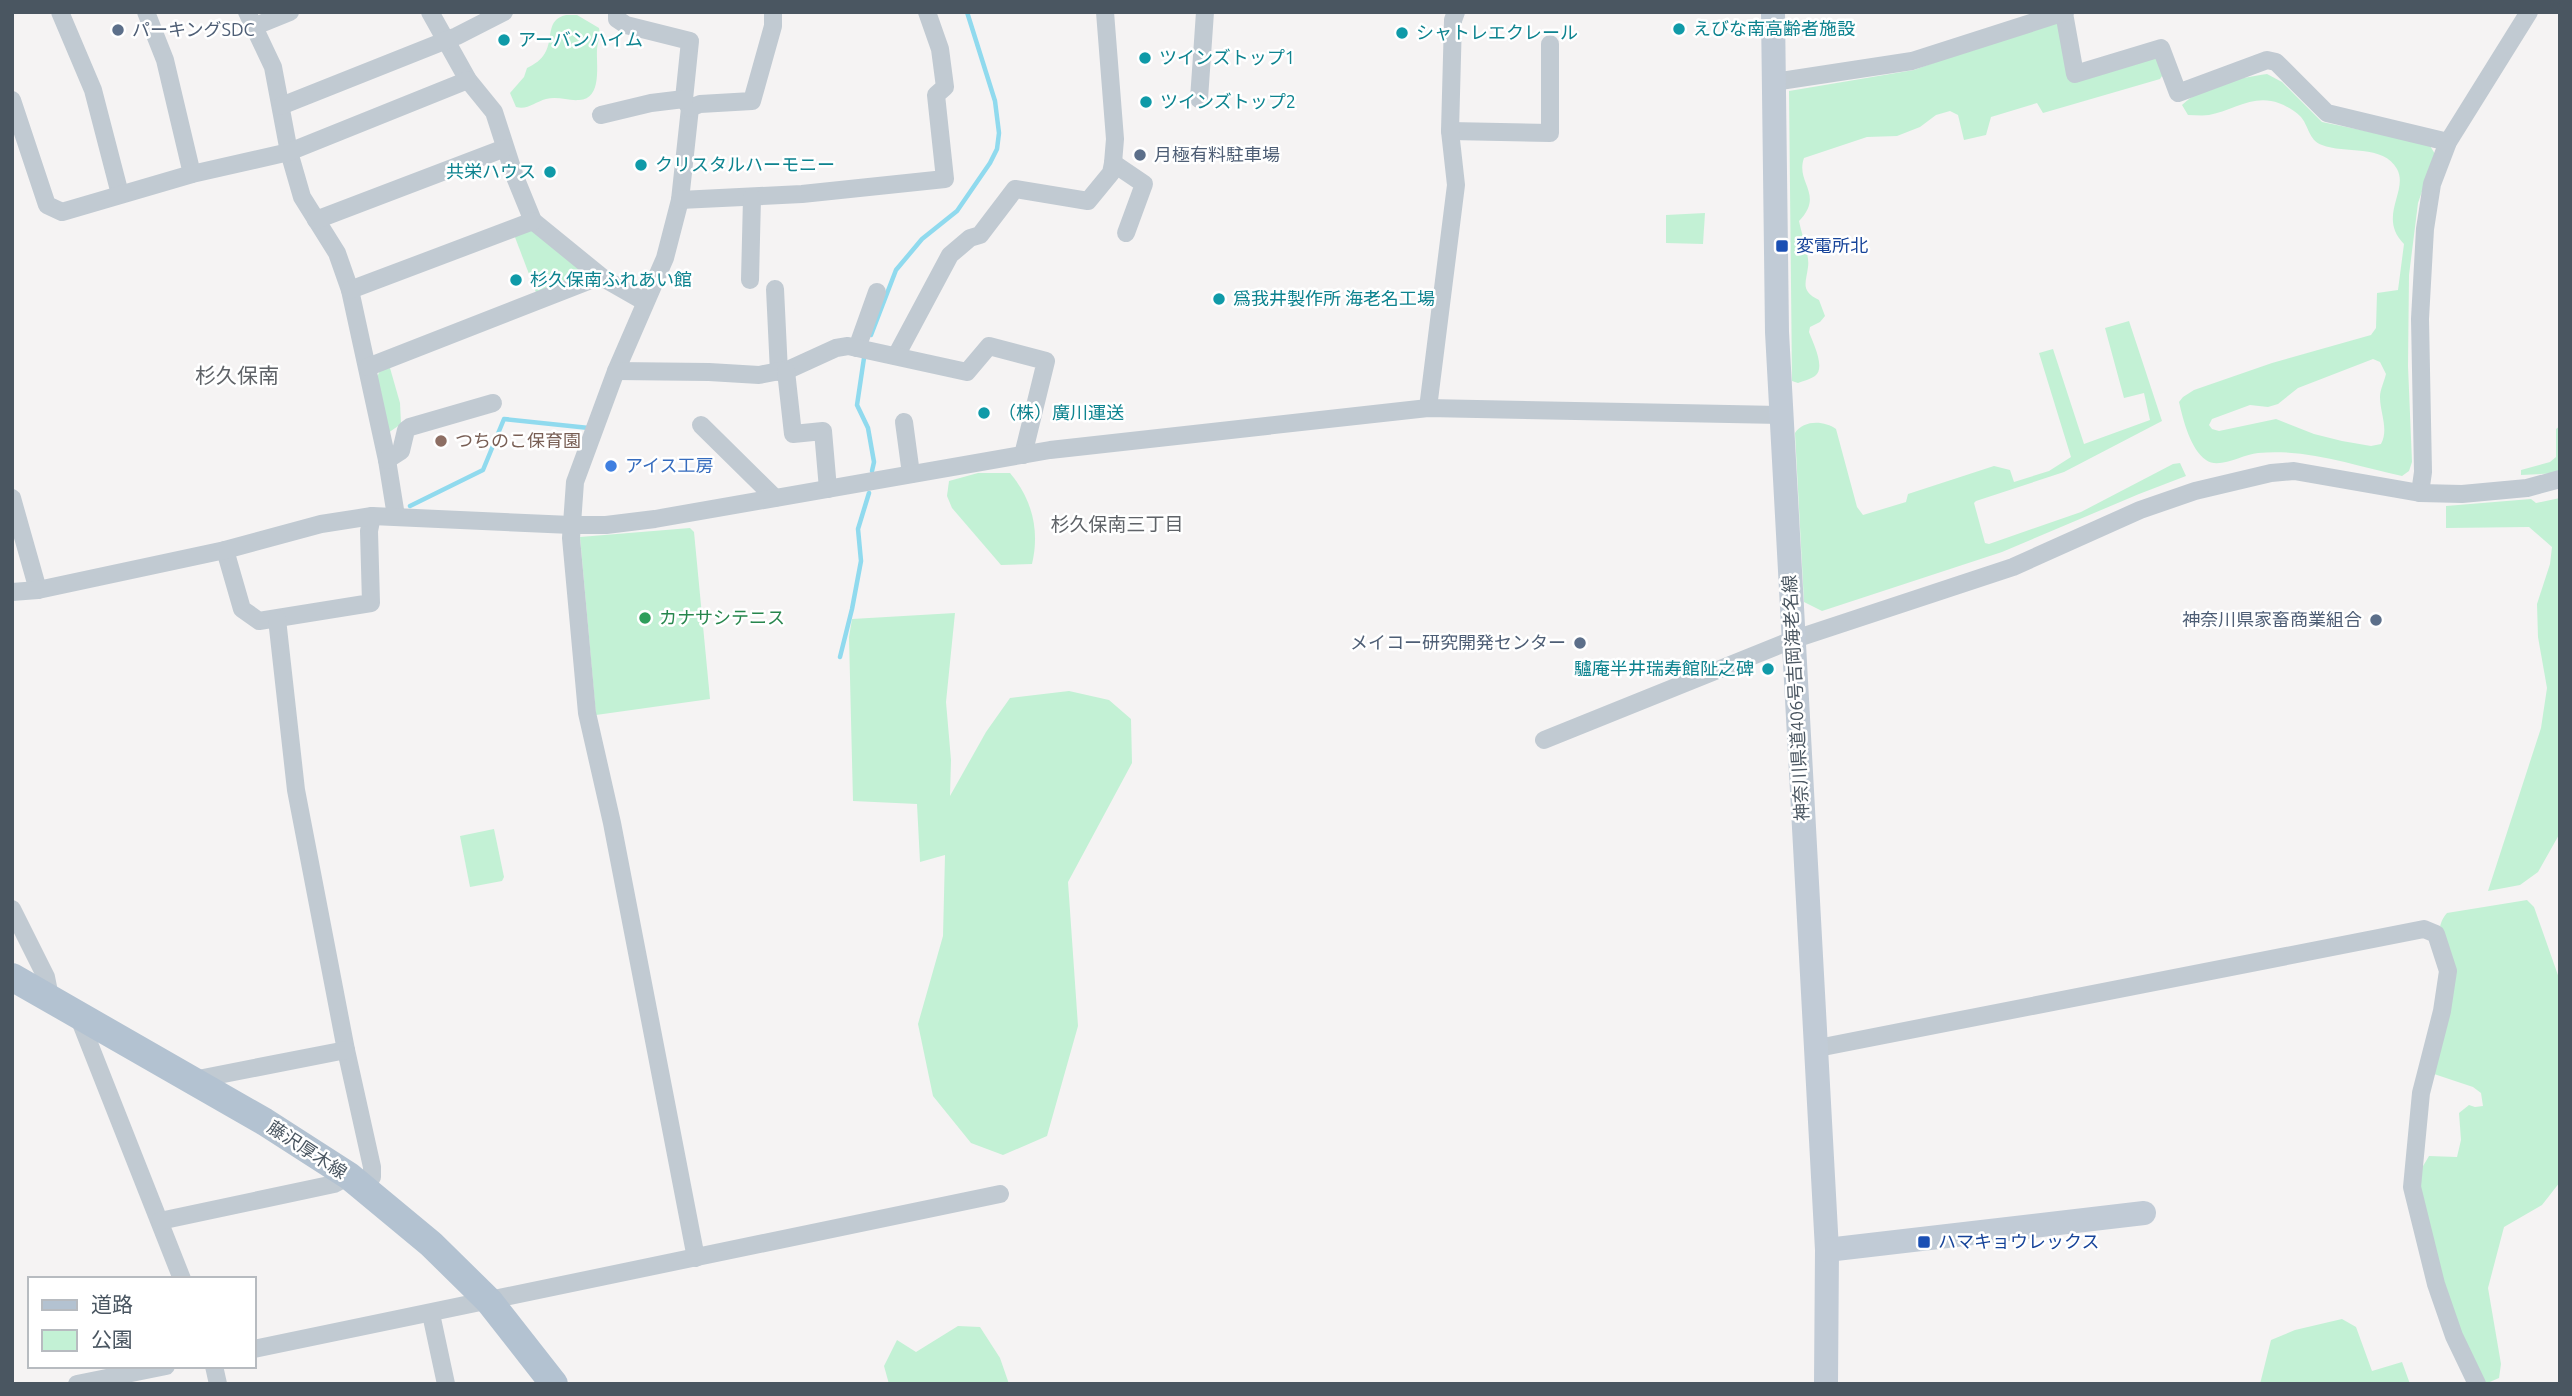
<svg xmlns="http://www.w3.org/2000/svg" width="2572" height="1396" viewBox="0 0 2572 1396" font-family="Ubuntu,'Noto Sans JP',sans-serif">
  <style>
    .green { fill: #c3f1d5; fill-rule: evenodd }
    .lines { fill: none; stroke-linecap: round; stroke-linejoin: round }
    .stream { stroke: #90daee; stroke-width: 4.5 }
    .street { stroke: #c1cad2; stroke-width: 18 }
    .secondary { stroke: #c1cbd6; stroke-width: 24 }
    .primary { stroke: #b3c2d1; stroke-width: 28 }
    .culture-dot { fill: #0f9aa8; stroke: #fff; stroke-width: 2.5 }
    .service-dot { fill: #5c6f8a; stroke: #fff; stroke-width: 2.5 }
    .transit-dot { fill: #1a4fb4; stroke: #fff; stroke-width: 2.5 }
    .education-dot { fill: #8d6e63; stroke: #fff; stroke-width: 2.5 }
    .shop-dot { fill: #3f7fe0; stroke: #fff; stroke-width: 2.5 }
    .leisure-dot { fill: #2e9e5b; stroke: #fff; stroke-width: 2.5 }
    .labels { text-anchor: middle; stroke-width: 5; stroke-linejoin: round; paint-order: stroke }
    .culture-label { font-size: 18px; fill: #0d838f; stroke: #fff; text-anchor: start }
    .service-label { font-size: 18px; fill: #4e5e75; stroke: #fff; text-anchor: start }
    .transit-label { font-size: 18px; fill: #164399; stroke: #fff; text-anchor: start }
    .education-label { font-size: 18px; fill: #785e54; stroke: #fff; text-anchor: start }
    .shop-label { font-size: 18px; fill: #366cbe; stroke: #fff; text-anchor: start }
    .leisure-label { font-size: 18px; fill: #27864d; stroke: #fff; text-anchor: start }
    .street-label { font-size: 18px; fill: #4a5661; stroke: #fff }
    .neighbourhood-label { font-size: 19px; fill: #5f6368; stroke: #fff }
    .quarter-label { font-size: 21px; fill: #5f6368; stroke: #fff }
  </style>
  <rect width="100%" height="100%" fill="#f5f3f3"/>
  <g class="green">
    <path d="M566 15H577L599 28C601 37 598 40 597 49 596 64 603 99 579 100 568 101 558 96 546 99 535 102 528 110 516 107L510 93 524 77 527 68C535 64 541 60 545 53 554 38 545 20 566 15Z"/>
    <path d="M2052 19 2060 25 2070 80 2154 54 2164 73 2160 79 2043 113 2037 103 1991 117 1986 135 1964 140 1958 115 1950 111 1936 115 1920 127 1897 136 1867 137 1804 158C1795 183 1825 194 1799 221 1801 232 1810 257 1808 267 1806 283 1800 291 1819 300L1825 316 1820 322 1810 327 1809 332C1813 343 1826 368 1815 376 1811 379 1803 381 1798 383L1792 381 1789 91 1914 70Z"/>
    <path d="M2267 74 2282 82 2322 122 2429 144 2435 154 2418 203 2409 275 2408 366 2412 462 2409 471 2402 476C2356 466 2305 448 2258 453 2243 454 2219 470 2206 460 2190 449 2183 419 2179 402L2183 397 2194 390 2272 363 2371 335 2376 328 2377 293 2398 290 2404 244C2377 217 2409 191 2397 169 2384 144 2344 154 2322 145 2308 140 2309 125 2300 116 2294 110 2280 102 2271 101 2249 97 2231 111 2209 115 2202 116 2195 115 2188 115L2182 105C2203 85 2239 78 2267 74ZM2373 359 2380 362 2386 374C2384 382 2380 390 2380 397 2380 413 2389 429 2381 444L2371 446 2342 441 2314 434 2276 419 2219 431 2212 429 2209 425 2212 419 2250 405 2268 407 2278 404 2298 388Z"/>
    <polygon points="1705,213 1703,244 1666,243 1666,215"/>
    <polygon points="529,228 583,270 583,275 537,295 513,232"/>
    <path d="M2129 321 2162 421 2064 472 1976 501 1974 503 1985 543 1989 544 2081 512 2173 464 2180 463 2186 476 2139 494 2002 552 1822 611 1804 602 1795 433C1803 420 1824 420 1836 429L1857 507 1863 515 1906 502 1908 494 1994 466 2010 470 2014 482 2049 471 2071 457 2039 353 2053 349 2084 444 2150 420 2144 393 2124 398 2105 328Z"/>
    <polygon points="390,368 400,403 401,424 388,433 376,380 380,370"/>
    <polygon points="2560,426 2560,473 2521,475 2521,470 2550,462 2556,457 2556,429"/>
    <path d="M978 473H1010C1032 499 1040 530 1032 564L1001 565 952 508 947 496 949 481Z"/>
    <polygon points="2560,498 2560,833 2538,872 2520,885 2488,891 2541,728 2547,688 2538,637 2537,604 2550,564 2552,547 2529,527 2446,528 2446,506 2531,499 2536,503"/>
    <polygon points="690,528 694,532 710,699 596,715 580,537"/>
    <polygon points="955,613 946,702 951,760 950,796 986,732 1010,698 1069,691 1109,700 1131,719 1132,763 1068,882 1078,1026 1047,1136 1003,1155 971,1143 933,1096 918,1024 943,936 945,855 920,862 917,804 853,801 849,637 852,619"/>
    <polygon points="494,829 504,877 502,881 470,887 460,836"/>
    <path d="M2527 900 2534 907 2560 981V1182L2542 1205 2504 1227 2488 1288 2501 1364 2499 1378 2485 1384 2423 1252 2413 1183 2429 1156 2457 1157 2461 1140 2459 1113 2469 1105 2475 1107 2483 1106 2481 1093 2473 1087 2434 1074C2438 1042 2447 1008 2447 976 2448 954 2430 932 2447 913Z"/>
    <polygon points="2342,1319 2356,1327 2372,1371 2402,1362 2410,1384 2260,1384 2271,1340 2295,1330"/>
    <polygon points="958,1326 980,1327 1000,1358 1009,1384 889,1384 884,1366 897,1340 916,1352"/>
  </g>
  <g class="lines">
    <g class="stream">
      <polyline points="871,335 896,270 922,239 957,211 990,163 997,149 999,133 995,101 967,12"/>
      <polyline points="864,358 857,405 868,428 874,462 872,471"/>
      <polyline points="410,506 483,470 504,419 589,428"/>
      <polyline points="840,657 852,609 861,561 858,529 869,493"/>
    </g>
    <g class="street">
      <polyline points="60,12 93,90 120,194"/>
      <polyline points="146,12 165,60 192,174"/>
      <polyline points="247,12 273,67 289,152 302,197 337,253 350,290 387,460 396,516"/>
      <polyline points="430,12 468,80 494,112 515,177 533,221 603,278 645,302"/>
      <polyline points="617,12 617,19 626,25 690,41 684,99 690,108"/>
      <polyline points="2064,13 2075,74 2161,48 2178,93 2267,60 2276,62 2327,113 2448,142"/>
      <polyline points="253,27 290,12"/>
      <polyline points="1774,82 1912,61 2065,12"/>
      <polyline points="1199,99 1205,12"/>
      <polyline points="12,100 47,205 62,212 192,174 289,152 468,80"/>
      <polyline points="281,106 457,36 504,12"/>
      <polyline points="690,108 680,200 665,258 616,371 575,482 571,538 587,713 612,823 696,1258"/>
      <polyline points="690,108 700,104 752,101 773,26 773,12"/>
      <polyline points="601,115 651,103 684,99"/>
      <polyline points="1450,131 1550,133 1550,44"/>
      <polyline points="1113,163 1144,184 1126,233"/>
      <polyline points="680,200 802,194 945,179 936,95 945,87 940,49 927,12"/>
      <polyline points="316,220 505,148"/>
      <polyline points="750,280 752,198"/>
      <polyline points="775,289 779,372"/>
      <polyline points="350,290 533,221"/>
      <polyline points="857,348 877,292"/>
      <polyline points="896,356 950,255 970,238 980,235 1015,189 1088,201 1111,173 1113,163 1115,139 1105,12"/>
      <polyline points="368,367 588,281 603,278"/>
      <polyline points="616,371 709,372 759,375 790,369 836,348 848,346 967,372 989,346 1046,361 1023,455"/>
      <polyline points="786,371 793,434 823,431 828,489"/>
      <polyline points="1428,408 1456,185 1450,131 1453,20 1456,12"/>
      <polyline points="904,422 911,474"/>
      <polyline points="701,425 775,498"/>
      <polyline points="387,460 401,451 406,430 410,427 493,403"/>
      <polyline points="2420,493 2423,472 2420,319 2425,229 2432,184 2448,142 2529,12"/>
      <polyline points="12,498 38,590"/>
      <polyline points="225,550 242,609 259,621 371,603 369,531 372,516"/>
      <polyline points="12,592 38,590 225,550 321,524 372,516 571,525 606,525 655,519 1050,450 1428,408 1781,415"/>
      <polyline points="277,619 296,790 346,1050 372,1167 372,1177 363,1188"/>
      <polyline points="1544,740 1792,640 2013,567 2140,510 2195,491 2271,473 2294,471 2420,493 2462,494 2527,488 2560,479"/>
      <polyline points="12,909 46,977 50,997"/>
      <polyline points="77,1013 182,1279"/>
      <polyline points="1818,1048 2424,929 2436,934 2448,971 2442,1011 2421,1093 2412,1187 2436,1284 2454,1336 2477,1384"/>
      <polyline points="193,1080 346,1050"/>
      <polyline points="160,1221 334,1184 349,1176"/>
      <polyline points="431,1314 446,1384"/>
      <polyline points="254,1349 1000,1194"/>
      <polyline points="214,1366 218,1384"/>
      <polyline points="77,1384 166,1366"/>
    </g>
    <g class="secondary">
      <polyline points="1773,12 1777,332 1827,1250 1826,1384"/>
      <polyline points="1827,1250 2144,1213"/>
    </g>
    <polyline class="primary" points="12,977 265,1122 349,1176 431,1244 489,1301 554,1384"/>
  </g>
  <g class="culture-dot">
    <circle cx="1679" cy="29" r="7"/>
    <circle cx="1402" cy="33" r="7"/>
    <circle cx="504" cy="40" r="7"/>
    <circle cx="1145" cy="58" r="7"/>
    <circle cx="1146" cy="102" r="7"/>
    <circle cx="641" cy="165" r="7"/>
    <circle cx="550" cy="172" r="7"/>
    <circle cx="516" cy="280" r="7"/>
    <circle cx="1219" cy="299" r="7"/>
    <circle cx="984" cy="413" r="7"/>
    <circle cx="1768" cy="669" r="7"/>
  </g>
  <g class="service-dot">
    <circle cx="118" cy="30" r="7"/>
    <circle cx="1140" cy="155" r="7"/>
    <circle cx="2376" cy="620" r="7"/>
    <circle cx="1580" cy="643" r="7"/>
  </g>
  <g class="transit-dot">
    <rect x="1775" y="239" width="14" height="14" rx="3.5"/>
    <rect x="1917" y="1235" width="14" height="14" rx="3.5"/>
  </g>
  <circle class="education-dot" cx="441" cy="441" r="7"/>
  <circle class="shop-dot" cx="611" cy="466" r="7"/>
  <circle class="leisure-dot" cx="645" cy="618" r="7"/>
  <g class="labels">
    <g class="culture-label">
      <text x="1693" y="35">えびな南高齢者施設</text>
      <text x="1416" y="39">シャトレエクレール</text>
      <text x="518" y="46">アーバンハイム</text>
      <text x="1159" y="64">ツインズトップ1</text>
      <text x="1160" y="108">ツインズトップ2</text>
      <text x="655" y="171">クリスタルハーモニー</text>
      <text x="536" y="178" text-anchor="end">共栄ハウス</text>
      <text x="530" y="286">杉久保南ふれあい館</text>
      <text x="1233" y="305">爲我井製作所 海老名工場</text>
      <text x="998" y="419">（株）廣川運送</text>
      <text x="1754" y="675" text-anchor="end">驢庵半井瑞寿館阯之碑</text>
    </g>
    <g class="service-label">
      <text x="132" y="36">パーキングSDC</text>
      <text x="1154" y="161">月極有料駐車場</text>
      <text x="2362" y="626" text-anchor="end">神奈川県家畜商業組合</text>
      <text x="1566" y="649" text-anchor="end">メイコー研究開発センター</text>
    </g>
    <g class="transit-label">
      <text x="1796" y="252">変電所北</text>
      <text x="1938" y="1248">ハマキョウレックス</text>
    </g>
    <g class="education-label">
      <text x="455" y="447">つちのこ保育園</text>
    </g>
    <g class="shop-label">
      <text x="625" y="472">アイス工房</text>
    </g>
    <g class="leisure-label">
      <text x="659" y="624">カナサシテニス</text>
    </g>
    <g class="street-label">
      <text transform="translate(1796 698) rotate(-93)" y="6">神奈川県道406号吉岡海老名線</text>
      <text transform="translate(307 1150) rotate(33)" y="6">藤沢厚木線</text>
    </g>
    <g class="neighbourhood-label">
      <text x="1117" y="531">杉久保南三丁目</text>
    </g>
    <g class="quarter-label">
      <text x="237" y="383">杉久保南</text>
    </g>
  </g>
  <rect width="2572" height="1396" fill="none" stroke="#4a5661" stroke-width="28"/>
  <rect x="28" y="1277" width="228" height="91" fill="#ffffff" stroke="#b7bbc0" stroke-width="2"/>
  <rect x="42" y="1300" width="35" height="10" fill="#b3c2d1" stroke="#b7bbc0" stroke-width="2"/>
  <text x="91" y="1312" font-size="21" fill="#4a5661">道路</text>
  <rect x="42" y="1330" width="35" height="21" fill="#c3f1d5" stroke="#b7bbc0" stroke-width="2"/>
  <text x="91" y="1347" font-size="21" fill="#4a5661">公園</text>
</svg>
